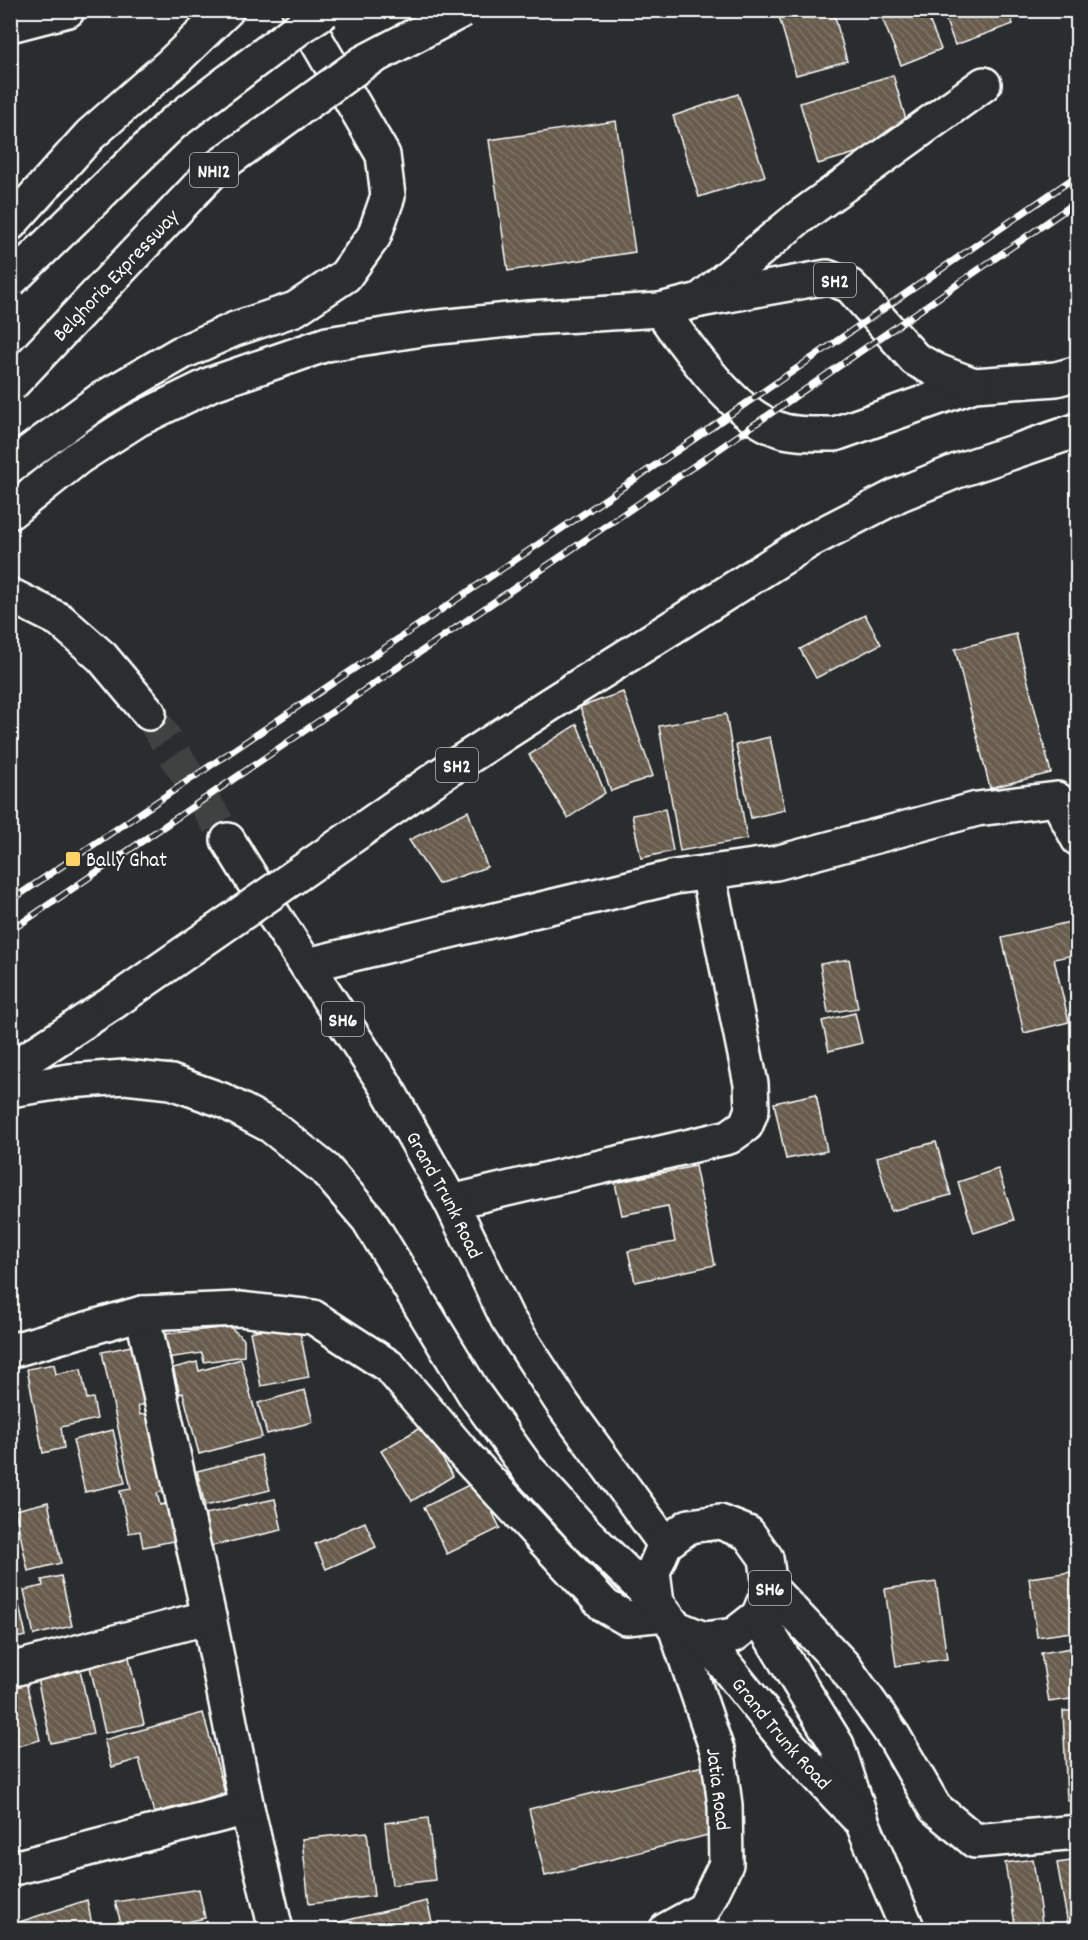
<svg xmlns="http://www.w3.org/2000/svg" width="1088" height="1940" viewBox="0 0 1088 1940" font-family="Dekko,sans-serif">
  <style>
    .building { fill: url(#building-back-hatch); stroke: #fff; stroke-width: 1.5 }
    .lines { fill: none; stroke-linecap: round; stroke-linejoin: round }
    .major-tunnel { stroke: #3f4243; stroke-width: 33; stroke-dasharray: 33 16; stroke-linecap: butt }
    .minor-casing { stroke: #fff; stroke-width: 38 }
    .major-casing { stroke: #fff; stroke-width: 38 }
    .minor { stroke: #2a2d2e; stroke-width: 33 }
    .major { stroke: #2a2d2e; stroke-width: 33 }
    .rail-casing { stroke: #fff; stroke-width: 7 }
    .rail { stroke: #2a2d2e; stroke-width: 4.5; stroke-dasharray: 14; stroke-linecap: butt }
    .major-bridge-casing { stroke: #fff; stroke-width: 38; stroke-linecap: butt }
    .highway-bridge-casing { stroke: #fff; stroke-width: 38; stroke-linecap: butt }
    .major-bridge { stroke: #2a2d2e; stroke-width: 33 }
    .highway-bridge { stroke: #2a2d2e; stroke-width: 33 }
    .poi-dot { fill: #ffd166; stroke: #2a2d2e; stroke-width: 2 }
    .labels { text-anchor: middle; stroke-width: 4.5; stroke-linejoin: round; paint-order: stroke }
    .shield { fill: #2a2d2e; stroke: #bfc0c0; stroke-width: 1.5 }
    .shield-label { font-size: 20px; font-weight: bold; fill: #fff }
    .street-label { font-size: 21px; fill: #fff; stroke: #2a2d2e }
    .poi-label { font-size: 21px; fill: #fff; stroke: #2a2d2e; text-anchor: start }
  </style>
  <defs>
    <pattern id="building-back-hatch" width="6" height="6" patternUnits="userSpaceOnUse" patternTransform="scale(1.5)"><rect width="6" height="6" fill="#675c4e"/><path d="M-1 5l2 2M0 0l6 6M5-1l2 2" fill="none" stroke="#7e7469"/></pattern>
  </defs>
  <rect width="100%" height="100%" fill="#2a2d2e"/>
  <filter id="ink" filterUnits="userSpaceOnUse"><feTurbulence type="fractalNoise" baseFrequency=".0167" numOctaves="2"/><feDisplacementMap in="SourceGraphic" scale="12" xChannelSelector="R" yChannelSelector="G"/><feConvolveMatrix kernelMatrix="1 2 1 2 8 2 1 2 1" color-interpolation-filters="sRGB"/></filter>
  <g filter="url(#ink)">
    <g class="building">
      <polygon points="777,10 833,10 847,61 796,75"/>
      <polygon points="879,10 925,10 941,49 901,65"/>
      <polygon points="942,10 1008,10 1013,24 955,45"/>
      <polygon points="893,75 911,137 818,164 800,103"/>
      <polygon points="738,94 765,176 699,197 673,116"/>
      <polygon points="616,121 635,252 508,271 489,140"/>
      <polygon points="865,615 881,644 816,678 800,649"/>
      <polygon points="1016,634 1051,773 990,788 955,649"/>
      <polygon points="623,692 653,776 611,791 580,707"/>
      <polygon points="726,714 747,839 680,851 659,726"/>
      <polygon points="577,724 605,793 568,818 529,755"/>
      <polygon points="770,737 785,810 751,818 736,745"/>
      <polygon points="665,809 673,851 641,858 632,815"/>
      <polygon points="468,811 487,867 438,884 409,840"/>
      <polygon points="1078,920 1078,954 1054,959 1069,1022 1024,1033 1002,938"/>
      <polygon points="849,959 858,1008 828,1013 820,964"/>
      <polygon points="1078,964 1078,1006 1070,965"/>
      <polygon points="855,1013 862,1043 829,1051 822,1021"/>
      <polygon points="816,1094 827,1151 786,1159 774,1103"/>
      <polygon points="936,1142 951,1195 891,1211 877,1157"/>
      <polygon points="695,1166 715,1265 635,1282 628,1251 675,1242 668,1206 622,1215 615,1183"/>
      <polygon points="998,1169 1014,1220 974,1233 958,1182"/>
      <polygon points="298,1322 309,1377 261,1386 250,1332"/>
      <polygon points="230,1327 244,1339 244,1356 204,1362 202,1353 167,1358 164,1334"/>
      <polygon points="141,1344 154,1402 138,1406 140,1415 156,1412 172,1490 157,1493 160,1505 175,1502 183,1539 143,1547 140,1531 129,1533 120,1491 131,1489 102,1352"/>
      <polygon points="241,1359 262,1437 199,1454 183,1393 180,1394 173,1368 197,1362 199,1371"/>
      <polygon points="54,1364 56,1374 81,1369 87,1399 93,1398 97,1419 61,1427 64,1448 43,1453 27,1369"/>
      <polygon points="305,1390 313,1422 267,1434 258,1403"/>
      <polygon points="423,1426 453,1476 412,1501 381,1451"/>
      <polygon points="113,1430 125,1483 85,1492 73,1440"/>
      <polygon points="261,1455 270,1490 205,1506 197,1471"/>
      <polygon points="477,1481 500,1528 447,1554 424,1507"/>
      <polygon points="275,1499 282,1530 211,1546 205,1514"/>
      <polygon points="48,1502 61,1563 28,1571 15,1510"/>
      <polygon points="365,1522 376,1547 326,1569 315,1544"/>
      <polygon points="1078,1571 1078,1631 1037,1637 1029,1578"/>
      <polygon points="61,1576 72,1626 34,1635 24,1590 43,1586 42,1580"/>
      <polygon points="936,1582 947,1659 896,1666 885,1589"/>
      <polygon points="15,1588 26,1636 10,1639 10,1589"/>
      <polygon points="1078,1647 1078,1698 1049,1702 1041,1653"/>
      <polygon points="128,1653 144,1724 105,1733 89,1662"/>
      <polygon points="80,1669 93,1734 51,1743 37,1678"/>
      <polygon points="26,1682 40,1740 10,1748 10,1686"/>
      <polygon points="1063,1711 1078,1711 1078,1800 1067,1801"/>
      <polygon points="203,1713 225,1793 154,1813 139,1759 112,1767 104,1740"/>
      <polygon points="707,1765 724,1831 545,1876 529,1809"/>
      <polygon points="428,1818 435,1880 392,1885 385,1823"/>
      <polygon points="367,1832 374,1896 309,1904 302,1839"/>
      <polygon points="1033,1859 1043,1930 1016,1930 1005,1863"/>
      <polygon points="1078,1860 1078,1930 1069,1930 1057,1863"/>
      <polygon points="199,1889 205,1918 152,1930 123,1930 115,1902"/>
      <polygon points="87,1900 93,1930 10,1930 10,1925"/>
      <polygon points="427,1901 434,1930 307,1930"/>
    </g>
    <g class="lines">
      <polyline class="major-tunnel" points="149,713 228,840"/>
      <defs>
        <g id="minor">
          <polyline points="10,25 68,10"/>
          <polyline points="10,224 90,135 172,63 227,10"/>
          <polyline points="700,300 797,219 984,84"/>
          <polyline points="10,466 100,400 181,353 235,329 295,309 345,276 374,236 388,196 383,155 299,10"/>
          <polyline points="307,965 675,877 776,863 977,809 1057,799 1078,839"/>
          <polyline points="451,1202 729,1137 746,1125 752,1109 751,1084 708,873"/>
          <polyline points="142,1313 209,1617 247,1808 276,1930"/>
          <polyline points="10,1351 142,1313 239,1309 313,1317 390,1367 465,1455 605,1606 626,1618 665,1614"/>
          <polyline points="770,1588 844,1666 894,1737 935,1808 975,1841 1078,1832"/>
          <polyline points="10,1670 209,1617"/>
          <polyline points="10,1869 247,1808"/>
          <polyline points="666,1930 704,1909 726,1864 725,1805 718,1753 675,1627"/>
        </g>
        <g id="major">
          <path d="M660 310C690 349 734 418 784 431 801 435 818 434 835 434L974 385 1056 379 1078 373"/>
          <polyline points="10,512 79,457 137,420 211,384 327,344 429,328 529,318 660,310 700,300 827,277 850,286 915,359 937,371 974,385"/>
          <polyline points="809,541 898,495 957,471 1078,430"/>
          <polyline points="10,595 60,620 102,657 149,713"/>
          <path id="s1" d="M228 840 275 917 384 1083 451 1202 507 1318 564 1406 665 1544"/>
          <polyline points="10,1070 114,1002"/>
          <polyline points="10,1090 69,1081 125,1077 171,1082 222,1100 271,1126 325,1169 368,1219 475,1395 528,1469 585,1532 657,1603 675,1627 704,1639 734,1635 758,1616 770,1588 766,1558 748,1533 720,1522 689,1526 665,1544 653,1572 657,1603"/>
          <polyline points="758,1616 837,1745 863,1824 908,1930"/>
          <path id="s2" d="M704 1639 791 1747 856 1816"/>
        </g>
      </defs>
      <use href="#minor" class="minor-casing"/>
      <use href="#major" class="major-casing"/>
      <use href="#minor" class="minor"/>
      <use href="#major" class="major"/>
      <defs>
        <g id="rail">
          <polyline points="10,901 706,431 1078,175"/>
          <polyline points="10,931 719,449 1078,201"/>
        </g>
      </defs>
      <use href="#rail" class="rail-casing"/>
      <use href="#rail" class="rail"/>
      <defs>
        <polyline id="major-bridge" points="114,1002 442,774 552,703 809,541"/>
        <g id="highway-bridge">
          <polyline points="10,281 172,124 300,27 326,10"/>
          <path id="s3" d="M10 386 214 170 364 62 463 10"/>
        </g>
      </defs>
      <use href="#major-bridge" class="major-bridge-casing"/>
      <use href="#highway-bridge" class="highway-bridge-casing"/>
      <use href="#major-bridge" class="major-bridge"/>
      <use href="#highway-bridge" class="highway-bridge"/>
    </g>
  </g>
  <rect class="poi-dot" x="65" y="851" width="16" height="16" rx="3"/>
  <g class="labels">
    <g class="shield">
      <rect x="190" y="153" width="48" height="34" rx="4.5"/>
      <rect x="814" y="263" width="42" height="34" rx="4.5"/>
      <rect x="436" y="748" width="42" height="34" rx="4.5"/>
      <rect x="322" y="1002" width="42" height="34" rx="4.5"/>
      <rect x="749" y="1571" width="42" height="34" rx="4.5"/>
    </g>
    <g class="shield-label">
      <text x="214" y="177">NH12</text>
      <text x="835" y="287">SH2</text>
      <text x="457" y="772">SH2</text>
      <text x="343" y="1026">SH6</text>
      <text x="770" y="1595">SH6</text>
    </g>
    <g class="street-label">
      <text dy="7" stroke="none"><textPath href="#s3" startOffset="153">Belghoria Expressway</textPath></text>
      <text dy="7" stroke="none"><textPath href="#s1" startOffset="416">Grand Trunk Road</textPath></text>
      <text dy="7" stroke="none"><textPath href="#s2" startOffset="122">Grand Trunk Road</textPath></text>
      <text transform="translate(719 1789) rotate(83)" y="7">Jatia Road</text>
    </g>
    <g class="poi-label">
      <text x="86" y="866">Bally Ghat</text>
    </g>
  </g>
  <rect width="1088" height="1940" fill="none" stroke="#2a2d2e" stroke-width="36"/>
  <rect x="18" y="18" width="1052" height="1904" fill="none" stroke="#fff" stroke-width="2" filter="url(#ink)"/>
</svg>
